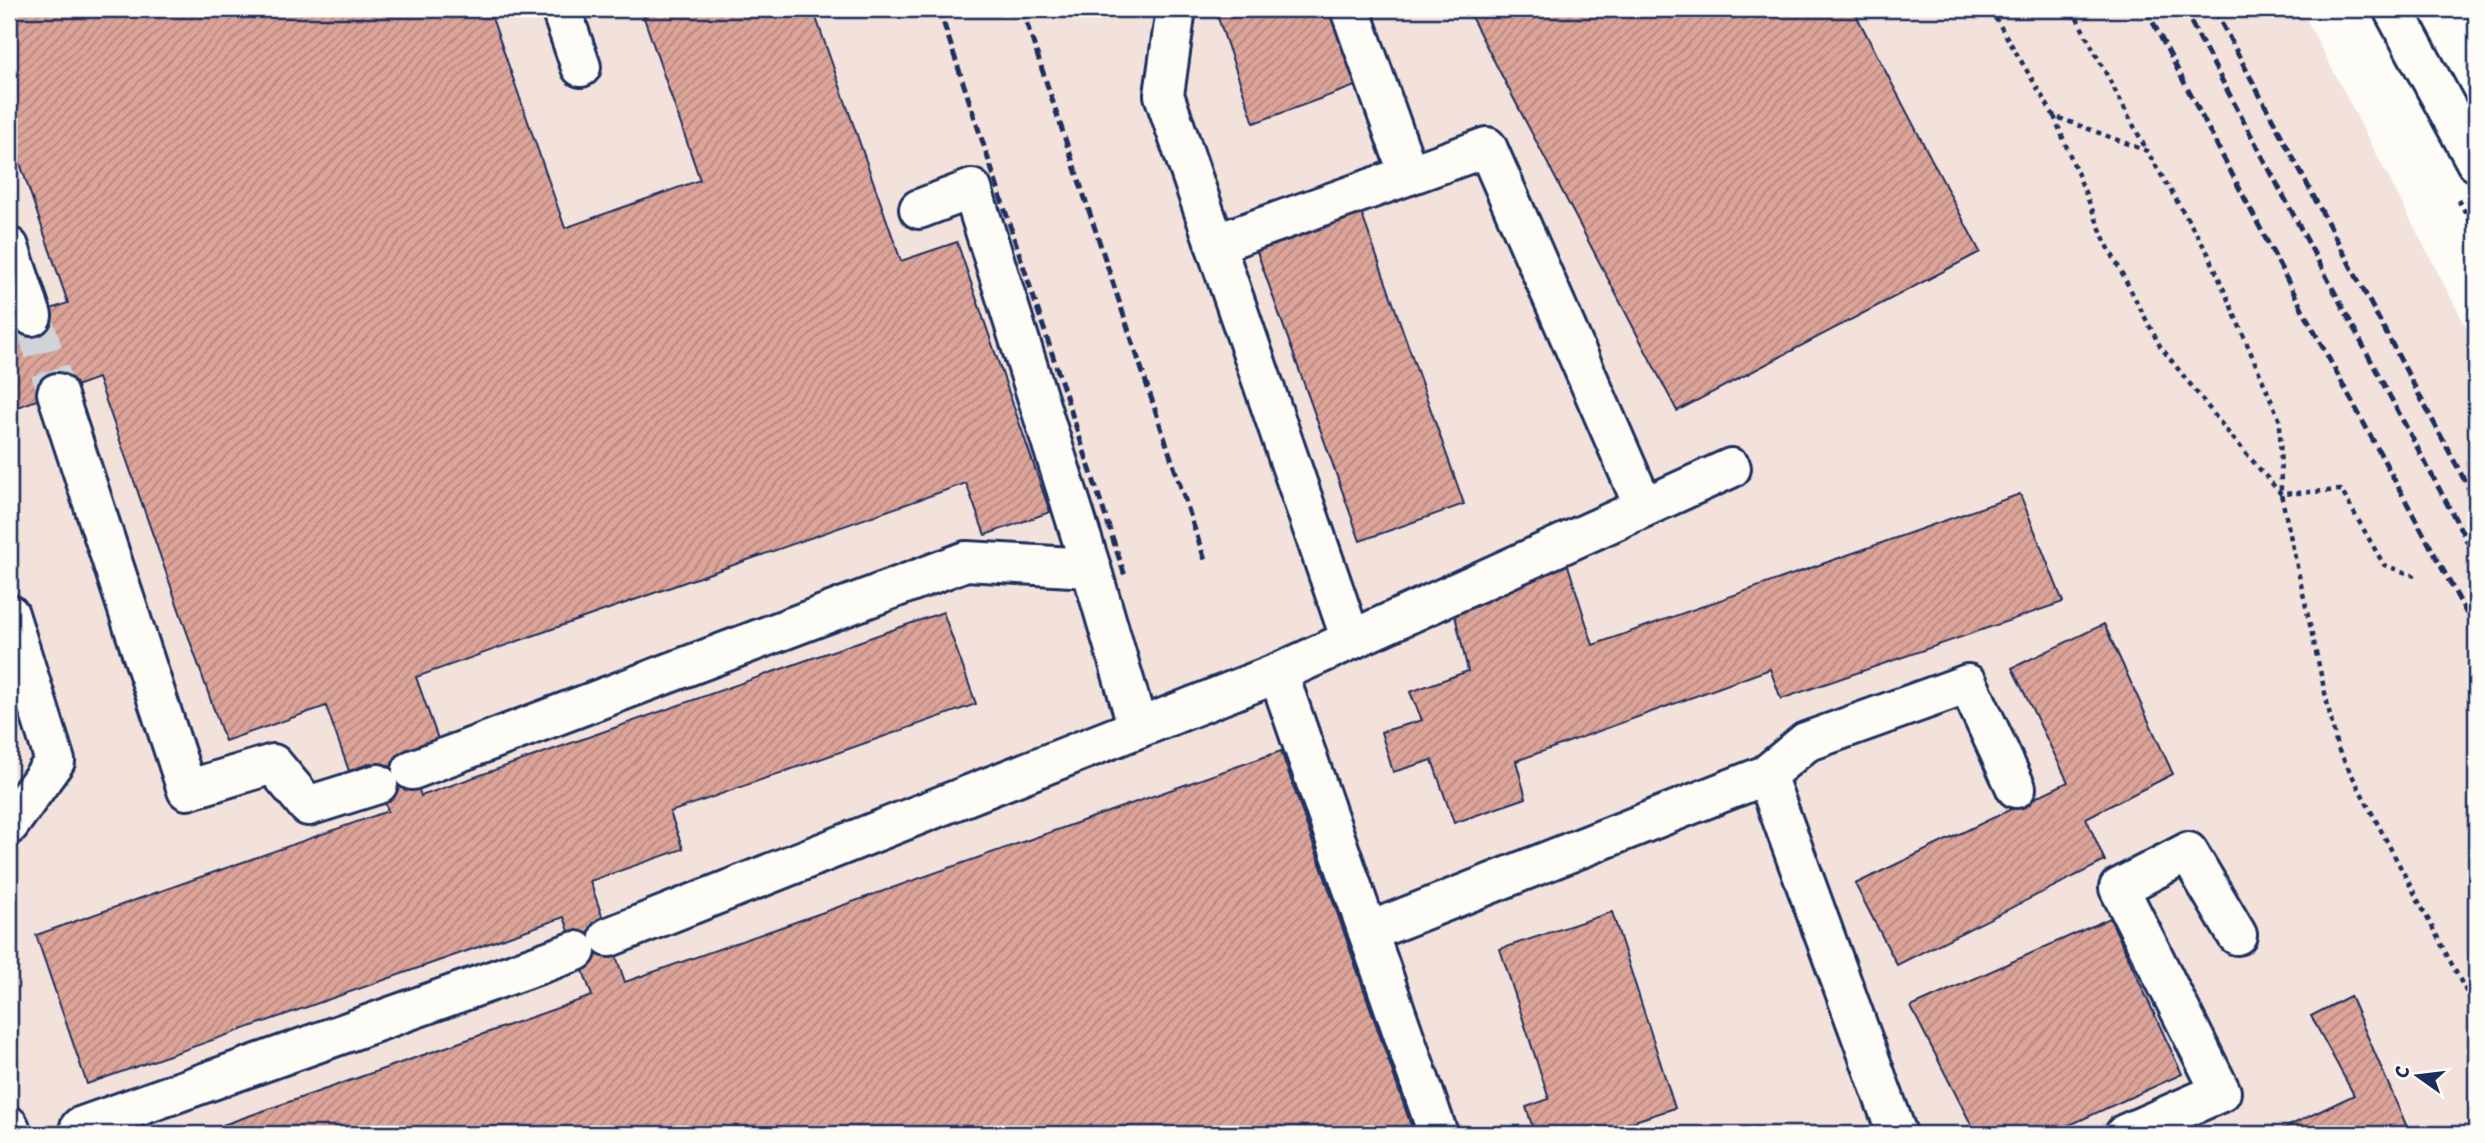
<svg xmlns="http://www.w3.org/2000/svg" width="2485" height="1143" viewBox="0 0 2485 1143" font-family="'Shantell Sans',sans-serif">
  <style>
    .built { fill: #f3e2db }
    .building { fill: url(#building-hatch); stroke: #1b2f5e; stroke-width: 2 }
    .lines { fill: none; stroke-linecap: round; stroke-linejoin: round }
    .minor-tunnel { stroke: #d0d3d8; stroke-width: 38; stroke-dasharray: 38 19; stroke-linecap: butt }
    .minor-casing { stroke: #1b2f5e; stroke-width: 44 }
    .path { stroke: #1b2f5e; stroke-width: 4.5; stroke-dasharray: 5 5; stroke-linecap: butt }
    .minor { stroke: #fdfcf7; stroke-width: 38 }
    .rail { stroke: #1b2f5e; stroke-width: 5; stroke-dasharray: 10 5; stroke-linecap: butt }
  </style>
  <defs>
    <pattern id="building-hatch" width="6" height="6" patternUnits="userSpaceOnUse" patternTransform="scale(1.75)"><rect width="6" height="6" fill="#dda499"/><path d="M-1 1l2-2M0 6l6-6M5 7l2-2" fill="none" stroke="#b28680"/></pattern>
  </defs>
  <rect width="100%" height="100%" fill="#fdfcf7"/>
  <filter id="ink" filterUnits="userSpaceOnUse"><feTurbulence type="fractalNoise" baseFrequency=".0143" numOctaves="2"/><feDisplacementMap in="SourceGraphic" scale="14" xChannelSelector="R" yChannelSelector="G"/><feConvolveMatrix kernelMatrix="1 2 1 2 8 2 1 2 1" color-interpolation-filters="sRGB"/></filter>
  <g filter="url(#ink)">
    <polygon class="built" points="9,9 2301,9 2476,346 2476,1134 9,1134"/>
    <g class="building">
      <polygon points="9,9 489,9 565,228 700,180 641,9 813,9 901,261 957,242 1050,512 985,535 966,483 416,677 438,739 406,751 421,796 943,612 976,704 670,812 683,849 590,881 625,982 1281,751 1414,1134 197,1134 592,996 564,917 87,1084 36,935 388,811 371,763 349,771 326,706 225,741 98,378 9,410 9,324 68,303 9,131"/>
      <polygon points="1215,9 1330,9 1358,85 1254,123"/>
      <polygon points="1467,9 1853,9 1980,252 1677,411"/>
      <polygon points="1360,209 1464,504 1360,541 1255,246"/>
      <polygon points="2020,494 2063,602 1781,699 1770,669 1516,761 1526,798 1454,823 1432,760 1393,772 1381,732 1422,720 1410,692 1468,671 1452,603 1566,559 1593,645"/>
      <polygon points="2104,624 2173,774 2086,818 2105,861 1897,965 1855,884 2068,782 2012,668"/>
      <polygon points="1612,912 1675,1108 1594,1134 1535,1134 1526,1107 1549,1099 1500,949"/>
      <polygon points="2110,918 2182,1074 2050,1134 1976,1134 1911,1007"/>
      <polygon points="2350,996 2410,1134 2272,1134 2354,1095 2311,1016"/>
    </g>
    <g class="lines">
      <polyline class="minor-tunnel" points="32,316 57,393"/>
      <defs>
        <g id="minor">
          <polyline points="561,9 581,67"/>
          <polyline points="1172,9 1175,16 1164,95 1351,640"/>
          <polyline points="2393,9 2476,162"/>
          <polyline points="1409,175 1487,147 1644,507"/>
          <polyline points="919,209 972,189 1091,568 1138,728"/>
          <polyline points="1215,244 1409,175 1350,9"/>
          <polyline points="9,247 32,316"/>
          <polyline points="57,393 187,790 273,764 308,806 378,784"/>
          <polyline points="9,614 55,761 9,825"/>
          <polyline points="412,770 966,561 1091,568"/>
          <polyline points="1766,775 1897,1134"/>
          <polyline points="1368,932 1766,775 1806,742 1968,684 2016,788"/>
          <polyline points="609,937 1278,673"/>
          <polyline points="9,1126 12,1134"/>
          <polyline points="83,1134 80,1127 576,951"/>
          <polyline points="1438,1134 1278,673 1731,468"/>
          <polyline points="2125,1134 2221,1092 2119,888 2188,852 2237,935"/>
        </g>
      </defs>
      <use href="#minor" class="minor-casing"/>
      <g class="path">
        <polyline points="1990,9 2054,116 2147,151 2209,255 2280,421 2281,494 2337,747 2476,1010"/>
        <polyline points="2072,9 2147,151"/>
        <polyline points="2054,116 2105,241 2160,346 2227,431 2281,494 2341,490 2384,565 2415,576"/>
        <polyline points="2458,200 2476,230"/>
      </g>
      <use href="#minor" class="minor"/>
      <g class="rail">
        <polyline points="939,9 1126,579"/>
        <polyline points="1022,9 1206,563"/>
        <polyline points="2146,9 2307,318 2476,631"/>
        <polyline points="2184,9 2476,558"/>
        <polyline points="2214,9 2476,502"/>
      </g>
    </g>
  </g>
  <rect width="2485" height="1143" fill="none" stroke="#fdfcf7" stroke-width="35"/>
  <rect x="18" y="18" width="2450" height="1108" fill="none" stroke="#1b2f5e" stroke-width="2.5" filter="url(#ink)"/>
  <g transform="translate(2418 1076) rotate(284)" stroke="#fdfcf7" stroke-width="5" paint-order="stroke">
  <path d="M0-5L12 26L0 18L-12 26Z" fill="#1b2f5e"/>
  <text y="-10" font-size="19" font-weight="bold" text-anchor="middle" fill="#1b2f5e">С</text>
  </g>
</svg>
